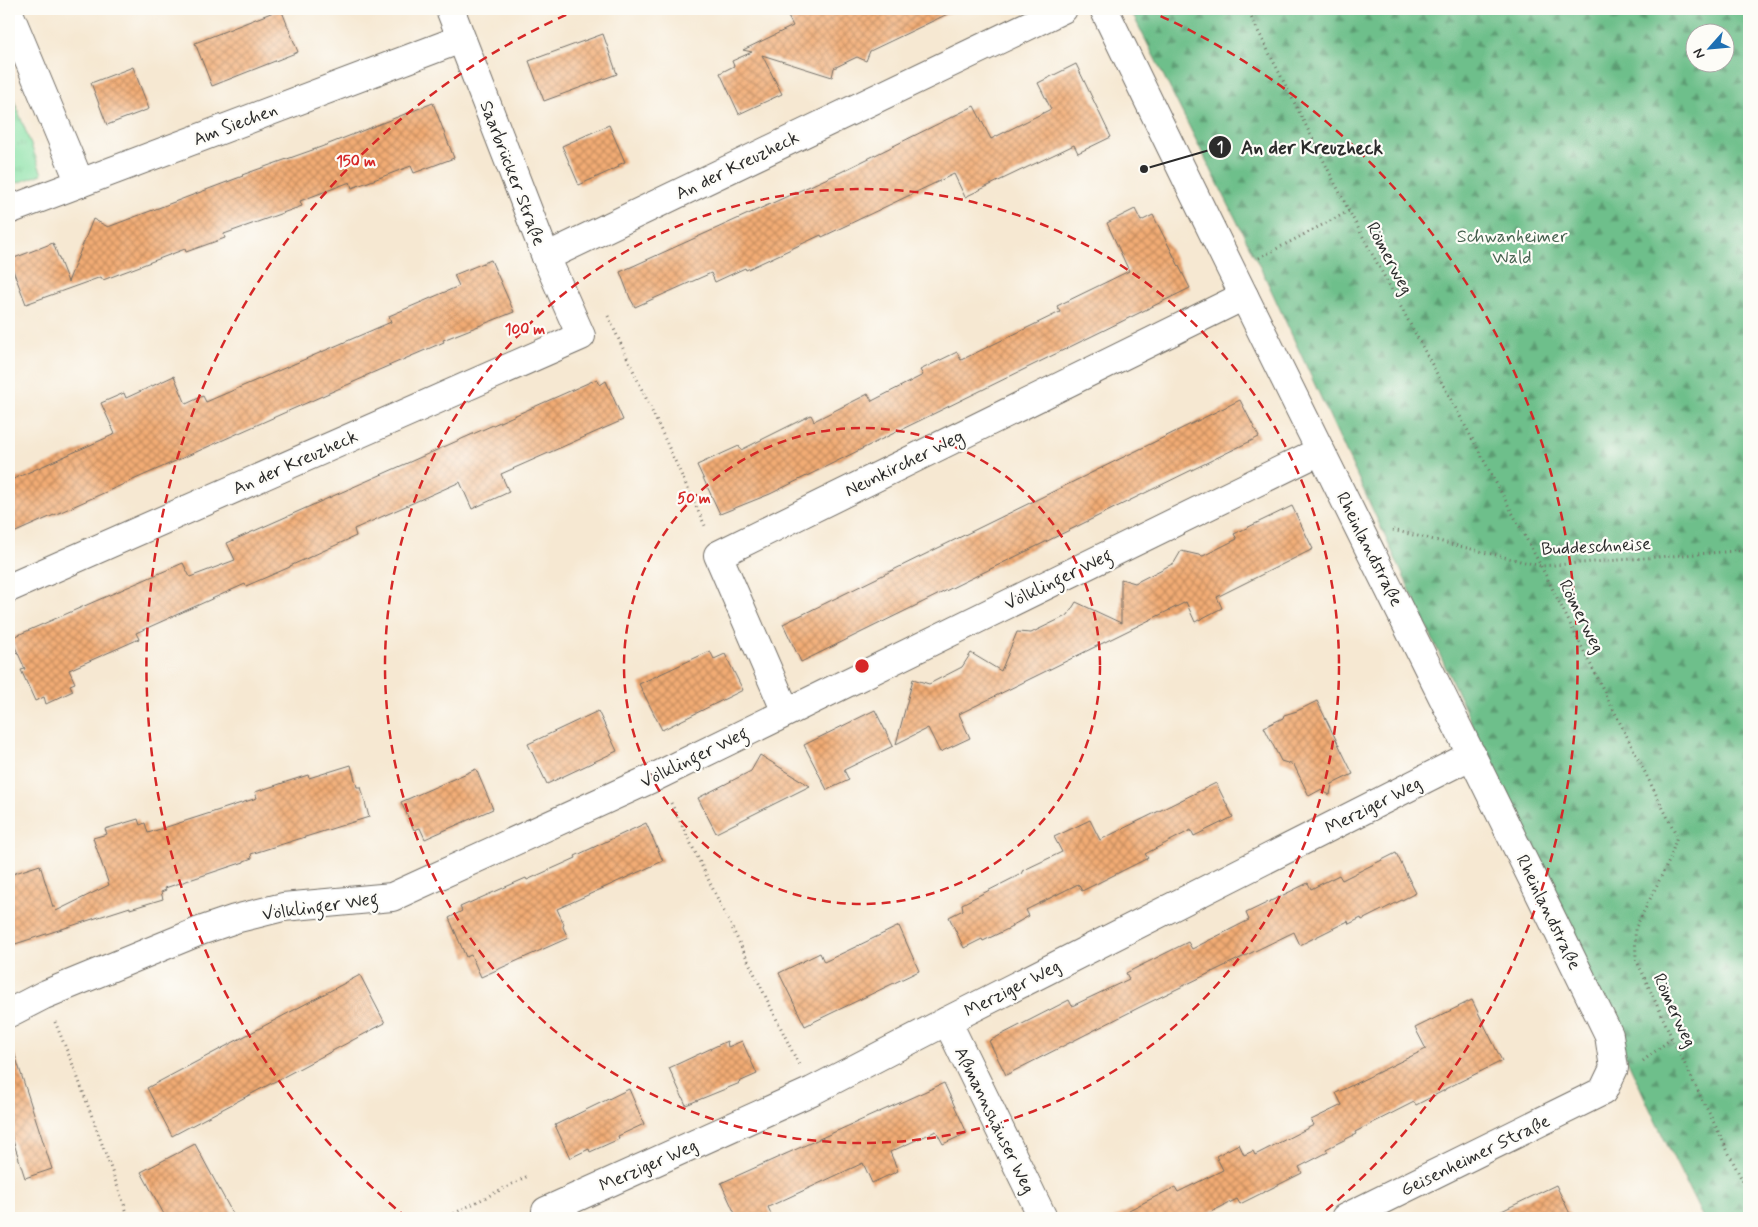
<svg xmlns="http://www.w3.org/2000/svg" width="1758" height="1227" viewBox="0 0 1758 1227" font-family="Mynerve,sans-serif">
  <style>
    .grass { fill: url(#grass-tufts); stroke: #5a8668 }
    .forest { fill: url(#forest-firs); stroke: #4c755b; fill-rule: evenodd }
    .building { fill: url(#building-cross-hatch) }
    .lines { fill: none; stroke-linecap: round; stroke-linejoin: round }
    .minor-casing { stroke: #726d65; stroke-width: 30 }
    .path { stroke: #726d65; stroke-width: 3; stroke-dasharray: 1 4; stroke-linecap: butt }
    .minor { stroke: #fff; stroke-width: 28 }
    .ring { fill: none; stroke: #d62828; stroke-width: 2.5; stroke-dasharray: 9 6 }
    .labels { text-anchor: middle; stroke-width: 4.5; stroke-linejoin: round; paint-order: stroke }
    .street-label { font-size: 18px; fill: #2b2b2b; stroke: #fdfcf7 }
    .park-label { font-size: 18px; fill: #476250; stroke: #fdfcf7 }
    .centre { fill: #d62828; stroke: #fdfcf7; stroke-width: 2.5 }
    .ring-label { font-size: 15px; text-anchor: middle; font-weight: bold; fill: #d62828; stroke: #fdfcf7; stroke-width: 4.5; stroke-linejoin: round; paint-order: stroke }
    .leader { fill: none; stroke: #2b2b2b; stroke-width: 2 }
    .callout-dot { fill: #2b2b2b; stroke: #fdfcf7; stroke-width: 2 }
    .mark-label { font-size: 15px; text-anchor: middle; font-weight: bold; fill: #fff }
    .callout-label { font-size: 19px; text-anchor: middle; font-weight: bold; fill: #2b2b2b; stroke: #fdfcf7; stroke-width: 4.5; stroke-linejoin: round; paint-order: stroke }
  </style>
  <defs>
    <pattern id="grass-tufts" width="24" height="20" patternUnits="userSpaceOnUse" patternTransform="scale(1.25)"><rect width="24" height="20" fill="#88e1a6"/><path d="M3 7l-1-3M5 7V3M7 7l1-3M15 17l-1-3M17 17v-4M19 17l1-3" fill="none" stroke="#76c18f"/></pattern>
    <pattern id="forest-firs" width="22" height="20" patternUnits="userSpaceOnUse" patternTransform="scale(1.25)"><rect width="22" height="20" fill="#6ebf8b"/><path d="M5 1l3.5 6h-7zM16 11l3.5 6h-7z" fill="#5b9b72"/></pattern>
    <pattern id="building-cross-hatch" width="8" height="8" patternUnits="userSpaceOnUse" patternTransform="scale(1.25)"><rect width="8" height="8" fill="#f2ac74"/><path d="M0 0l8 8M0 8l8-8" fill="none" stroke="#c48c5f"/></pattern>
  </defs>
  <rect width="100%" height="100%" fill="#fdfcf7"/>
  <filter id="ink" filterUnits="userSpaceOnUse"><feTurbulence type="fractalNoise" baseFrequency=".02" numOctaves="2"/><feDisplacementMap in="SourceGraphic" scale="10" xChannelSelector="R" yChannelSelector="G"/><feConvolveMatrix kernelMatrix="1 2 1 2 8 2 1 2 1" color-interpolation-filters="sRGB"/></filter>
  <filter id="wash" filterUnits="userSpaceOnUse"><feTurbulence type="fractalNoise" baseFrequency=".0096" numOctaves="4" result="noise"/><feDisplacementMap in="SourceGraphic" scale="20" xChannelSelector="R" yChannelSelector="G"/><feGaussianBlur stdDeviation="1.12" result="paint"/><feColorMatrix in="noise" values="0 0 0 0 0 0 0 0 0 0 0 0 0 0 0 0 0 1.4 0 .05"/><feComposite in="paint" operator="in"/></filter>
  <g filter="url(#wash)">
    <rect width="100%" height="100%" fill="#f6e8d2"/>
    <polygon class="grass" points="9,87 42,174 9,186"/>
    <path class="forest" d="M1130 9H1749V1218H1703L1656 1122 1266 279ZM1696 32H1726V62H1696Z"/>
    <g id="blocks">
      <g class="building">
        <polygon points="281,9 298,52 212,86 195,43"/>
        <polygon points="784,9 958,9 870,51 866,61 857,57 834,68 832,77 762,55 782,94 739,114 720,73 734,66 732,61 752,52 743,50 793,26"/>
        <polygon points="603,34 617,74 544,101 529,61"/>
        <polygon points="1076,64 1111,137 1078,153 1074,145 965,197 954,174 822,237 821,235 746,270 745,268 715,282 711,273 635,307 630,298 620,272 841,172 974,106 991,139 1051,109 1038,83"/>
        <polygon points="133,67 149,109 107,125 91,83"/>
        <polygon points="433,103 454,158 414,173 411,166 352,188 350,182 300,201 302,206 224,234 225,238 186,252 185,249 103,280 101,277 26,304 9,260 53,243 68,282 93,219 108,227 243,176 242,175 321,147"/>
        <polygon points="609,125 625,162 618,165 619,167 579,185 562,146"/>
        <polygon points="1135,209 1141,221 1153,215 1190,288 770,494 720,514 697,465 739,446 741,450 811,415 814,421 868,394 872,401 923,375 920,370 957,352 961,360 1060,312 1057,306 1129,271 1107,223"/>
        <polygon points="491,260 514,312 443,340 444,342 365,376 365,377 9,535 9,481 115,434 101,403 124,393 126,398 174,376 186,404 203,396 206,402 391,322 389,316 459,286 454,275"/>
        <polygon points="597,379 600,385 606,381 623,420 501,474 509,492 472,509 460,482 354,529 356,536 290,566 290,567 246,586 245,584 136,633 139,639 69,670 75,683 70,685 73,691 46,704 44,697 35,701 21,670 25,669 11,638 183,563 190,577 235,560 227,543"/>
        <polygon points="1240,400 1259,437 801,662 783,624"/>
        <polygon points="1292,506 1313,549 1217,597 1222,608 1195,622 1186,602 959,714 970,738 940,752 928,728 896,744 913,679 929,684 962,667 971,653 1001,671 1017,632 1031,633 1068,615 1076,602 1121,623 1121,579 1135,583 1174,563 1181,551 1203,556 1237,539 1234,534"/>
        <polygon points="710,651 714,659 725,654 743,690 662,730 639,684"/>
        <polygon points="1317,701 1353,774 1332,784 1330,795 1320,790 1309,796 1294,765 1281,761 1264,727 1283,718 1284,715 1297,711"/>
        <polygon points="875,710 893,746 844,770 849,780 827,790 804,745"/>
        <polygon points="598,711 617,751 547,784 528,744"/>
        <polygon points="760,755 810,786 716,833 698,798 751,771"/>
        <polygon points="351,765 357,787 361,787 369,817 251,854 252,858 244,861 244,862 165,888 166,890 161,892 163,899 130,909 130,907 9,946 9,875 40,865 53,907 55,907 56,911 109,885 93,838 107,834 105,829 138,819 140,825 145,823 148,833 257,798 255,792 308,775 309,778"/>
        <polygon points="476,769 493,809 425,839 420,828 414,830 401,802"/>
        <polygon points="1216,783 1233,817 1194,836 1191,830 1145,854 1148,858 1082,891 1078,884 1026,910 1029,916 1011,926 1012,927 983,941 982,939 964,948 949,917 963,910 962,904 1023,873 1022,871 1062,852 1054,837 1090,820 1100,840"/>
        <polygon points="646,823 663,861 557,909 564,924 563,927 568,938 481,977 471,955 466,957 449,918 462,911 460,907 526,878 527,880 576,858 575,856"/>
        <polygon points="1396,853 1416,893 1362,920 1361,918 1349,924 1348,921 1300,945 1294,932 1142,1006 1006,1075 989,1041 1069,1000 1072,1006 1129,979 1126,973 1188,942 1192,949 1249,920 1246,913 1308,883 1311,889 1339,875 1342,880"/>
        <polygon points="899,926 919,971 805,1026 779,973 820,953 824,962"/>
        <polygon points="360,975 385,1023 172,1136 147,1088"/>
        <polygon points="1472,1000 1502,1061 1445,1089 1445,1090 1416,1105 1414,1102 1355,1132 1356,1134 1326,1149 1328,1152 1299,1167 1302,1173 1240,1204 1237,1199 1199,1218 1113,1218 1175,1187 1178,1192 1223,1170 1216,1156 1239,1144 1244,1155 1253,1151 1255,1155 1314,1125 1311,1120 1342,1105 1336,1093 1426,1049 1415,1028"/>
        <polygon points="727,1041 728,1047 742,1041 757,1074 739,1082 740,1083 686,1105 669,1068"/>
        <polygon points="14,1052 52,1169 25,1178 9,1128 9,1053"/>
        <polygon points="944,1083 967,1133 943,1144 936,1131 890,1152 898,1171 872,1183 863,1163 768,1207 773,1218 737,1218 721,1183"/>
        <polygon points="629,1089 644,1124 618,1136 619,1139 590,1152 589,1149 570,1158 555,1125"/>
        <polygon points="195,1144 235,1218 166,1218 141,1172"/>
        <polygon points="1556,1185 1572,1218 1487,1218"/>
      </g>
    </g>
  </g>
  <g filter="url(#ink)">
    <use href="#blocks" fill-opacity="0" stroke="#726d65" stroke-width="1"/>
    <g class="lines">
      <defs>
        <g id="minor">
          <path d="M1104 9C1269 352 1442 692 1609 1035L1614 1068 1603 1091 1345 1218"/>
          <polyline points="9,13 80,183"/>
          <polyline points="9,210 461,39"/>
          <polyline points="546,257 1063,9"/>
          <polyline points="9,588 581,336 546,257 450,9"/>
          <polyline points="786,712 718,555 1244,296"/>
          <polyline points="9,1013 44,995 200,931 235,919 283,907 392,897 657,776 1320,451"/>
          <polyline points="947,1021 1043,1218"/>
          <polyline points="546,1211 812,1091 947,1021 1472,755"/>
        </g>
      </defs>
      <use href="#minor" class="minor-casing"/>
      <g class="path">
        <polyline points="1247,9 1349,211 1541,566 1677,836 1670,859 1635,929 1636,959 1672,1038 1749,1194"/>
        <polyline points="1259,258 1349,211"/>
        <polyline points="608,316 706,528"/>
        <polyline points="1393,530 1541,566 1749,550"/>
        <polyline points="671,803 799,1065"/>
        <polyline points="55,1022 75,1070 129,1218"/>
        <polyline points="1643,1061 1672,1038"/>
        <polyline points="445,1218 528,1176"/>
      </g>
      <use href="#minor" class="minor"/>
    </g>
  </g>
  <g class="ring">
    <circle cx="862" cy="666" r="238"/>
    <circle cx="862" cy="666" r="477"/>
    <path d="M407 1218A715 715 0 0 1 577 10M1147 10A715 715 0 0 1 1317 1218"/>
  </g>
  <g class="labels">
    <g class="street-label">
      <text transform="translate(235 124) rotate(-21)" y="6">Am Siechen</text>
      <text transform="translate(737 165) rotate(-26)" y="6">An der Kreuzheck</text>
      <text transform="translate(513 173) rotate(69)" y="6">Saarbrücker Straße</text>
      <text transform="translate(1390 258) rotate(62)" y="6">Römerweg</text>
      <text transform="translate(295 462) rotate(-24)" y="6">An der Kreuzheck</text>
      <text transform="translate(904 463) rotate(-26)" y="6">Neunkircher Weg</text>
      <text transform="translate(1596 546) rotate(-3)" y="6">Buddeschneise</text>
      <text transform="translate(1370 549) rotate(63)" y="6">Rheinlandstraße</text>
      <text transform="translate(1058 579) rotate(-26)" y="6">Völklinger Weg</text>
      <text transform="translate(1582 616) rotate(63)" y="6">Römerweg</text>
      <text transform="translate(694 757) rotate(-26)" y="6">Völklinger Weg</text>
      <text transform="translate(1373 805) rotate(-27)" y="6">Merziger Weg</text>
      <text transform="translate(320 906) rotate(-8)" y="6">Völklinger Weg</text>
      <text transform="translate(1549 912) rotate(64)" y="6">Rheinlandstraße</text>
      <text transform="translate(1012 988) rotate(-27)" y="6">Merziger Weg</text>
      <text transform="translate(1675 1010) rotate(65)" y="6">Römerweg</text>
      <text transform="translate(995 1120) rotate(64)" y="6">Aßmannshäuser Weg</text>
      <text transform="translate(1475 1155) rotate(-26)" y="6">Geisenheimer Straße</text>
      <text transform="translate(648 1165) rotate(-24)" y="6">Merziger Weg</text>
    </g>
    <g class="park-label">
      <text x="1512" y="242">Schwanheimer<tspan x="1512" dy="21">Wald</tspan></text>
    </g>
  </g>
  <circle cx="862" cy="666" r="8" class="centre"/>
  <g class="ring-label">
    <text x="356" y="166">150 m</text>
    <text x="525" y="334">100 m</text>
    <text x="694" y="503">50 m</text>
  </g>
  <path class="leader" d="M1144 169L1220 147"/>
  <g class="callout-dot">
    <circle cx="1144" cy="169" r="5"/>
    <circle cx="1220" cy="147" r="12"/>
  </g>
  <g class="mark-label">
    <text x="1220" y="152">1</text>
  </g>
  <g class="callout-label">
    <text x="1312" y="154">An der Kreuzheck</text>
  </g>
  <rect width="1758" height="1227" fill="none" stroke="#fdfcf7" stroke-width="30"/>
  <g transform="translate(1710 48) rotate(243)"><circle r="24" fill="#fdfcf7" stroke="#a9a8a5"/>
  <path d="M0-4L9 19L0 12L-9 19Z" fill="#1f6fb2"/>
  <text y="-8" font-size="14" font-weight="bold" text-anchor="middle" fill="#2b2b2b">N</text>
  </g>
</svg>
